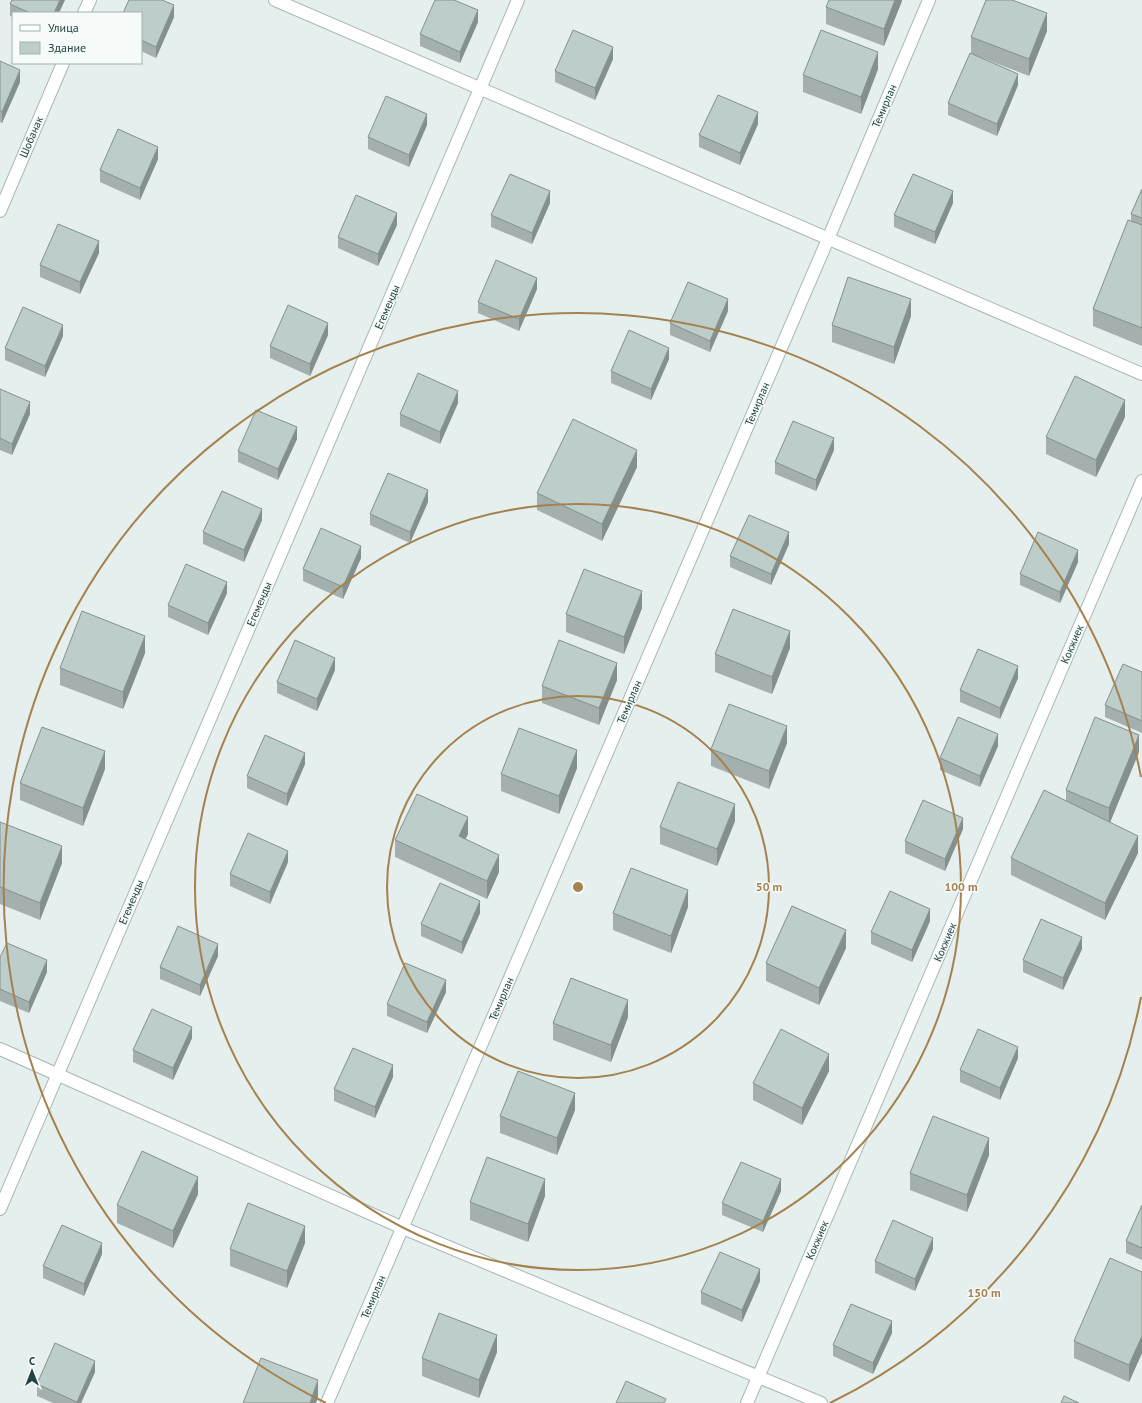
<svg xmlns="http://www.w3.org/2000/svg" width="1142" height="1403" viewBox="0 0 1142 1403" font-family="'PT Sans',sans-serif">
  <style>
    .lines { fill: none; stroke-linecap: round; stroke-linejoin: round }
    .minor-casing { stroke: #a7b8b7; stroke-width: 14 }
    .minor { stroke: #fff; stroke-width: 12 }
    .wall { fill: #a3b0ae }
    .shaded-wall { fill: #84908d }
    .building { fill: #bdcdca; stroke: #84908d }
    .ring { fill: none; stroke: #a5814e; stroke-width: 2 }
    .labels { text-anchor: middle; stroke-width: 3; stroke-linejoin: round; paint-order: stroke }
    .street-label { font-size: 11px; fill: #224343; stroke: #f6fbfa }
    .centre { fill: #a5814e; stroke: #f6fbfa; stroke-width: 2 }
    .ring-label { font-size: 12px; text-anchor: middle; font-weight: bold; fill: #a5814e; stroke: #f6fbfa; stroke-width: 3; stroke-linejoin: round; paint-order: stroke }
  </style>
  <rect width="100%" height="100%" fill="#e5efed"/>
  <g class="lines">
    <defs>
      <g id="minor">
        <polyline points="275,0 1142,374"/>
        <polyline points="84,13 90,0"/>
        <polyline points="0,211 63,63"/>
        <polyline points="0,1049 403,1228 821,1403"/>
        <polyline points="0,1209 518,0"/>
        <polyline points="327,1403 828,239 929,0"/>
        <polyline points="747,1403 1142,481"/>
      </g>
    </defs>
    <use href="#minor" class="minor-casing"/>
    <use href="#minor" class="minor"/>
  </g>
  <g class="wall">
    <polygon points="902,0 884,46 826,24 826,7"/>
    <polygon points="10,4 59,13 13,13 13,17 10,16"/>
    <polygon points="141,13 174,17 156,58 141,51"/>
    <polygon points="478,22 460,63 420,46 420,34"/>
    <polygon points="1047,31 1029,76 977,56 1018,85 997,136 948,115 948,103 971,54 971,37"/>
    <polygon points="613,59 595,100 555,82 555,71"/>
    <polygon points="0,61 20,82 2,123 0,122"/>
    <polygon points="878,69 861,114 803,92 803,75"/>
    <polygon points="758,124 740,165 699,147 699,135"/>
    <polygon points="427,125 409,167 368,149 368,137"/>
    <polygon points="158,159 140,200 100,182 100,170"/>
    <polygon points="1142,189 1142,346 1093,326 1093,309 1131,221 1131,214"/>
    <polygon points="550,203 532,244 491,227 491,215"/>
    <polygon points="953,203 935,244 894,227 894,215"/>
    <polygon points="397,225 378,266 338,248 338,237"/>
    <polygon points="99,253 80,294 40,277 40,265"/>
    <polygon points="537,289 519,331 478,313 478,302"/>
    <polygon points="728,311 710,352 670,335 670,323"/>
    <polygon points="911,316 894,364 832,342 832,325"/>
    <polygon points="328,335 310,376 270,358 270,346"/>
    <polygon points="63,336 45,377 5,360 5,348"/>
    <polygon points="669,359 651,400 611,383 611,371"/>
    <polygon points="0,389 30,414 12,455 0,450"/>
    <polygon points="458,403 440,444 400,426 400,414"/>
    <polygon points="1125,417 1096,477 1046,454 1046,437"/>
    <polygon points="297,439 278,480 238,462 238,451"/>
    <polygon points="834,450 816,491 775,474 775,462"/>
    <polygon points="637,467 602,541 537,510 537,493"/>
    <polygon points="428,502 410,543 370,525 370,514"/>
    <polygon points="262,520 244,562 203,544 203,532"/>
    <polygon points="789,544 771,585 730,567 730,556"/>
    <polygon points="361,558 343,599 303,581 303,569"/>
    <polygon points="1078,562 1060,603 1020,585 1020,574"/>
    <polygon points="227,593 208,635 168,617 168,605"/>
    <polygon points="642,608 624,654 566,632 566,614"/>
    <polygon points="790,648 772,694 715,672 715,654"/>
    <polygon points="145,653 123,709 60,685 60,668"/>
    <polygon points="335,670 317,711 277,693 277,682"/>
    <polygon points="1142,672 1142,733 1105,717 1105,705"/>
    <polygon points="1018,678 1000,719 960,702 960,690"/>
    <polygon points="617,680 599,725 542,703 542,686"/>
    <polygon points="787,743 769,789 711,766 711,749"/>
    <polygon points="998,746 980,787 940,770 940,758"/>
    <polygon points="1139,752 1110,822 1138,853 1105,920 1011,875 1011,858 1066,801 1066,790"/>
    <polygon points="305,764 287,806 247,788 247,776"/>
    <polygon points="577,768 559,814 501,791 501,774"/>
    <polygon points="105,769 83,826 20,800 20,783"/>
    <polygon points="735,821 717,866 660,844 660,827"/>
    <polygon points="0,822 62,863 40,920 0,904"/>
    <polygon points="963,829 945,871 905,853 905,841"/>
    <polygon points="468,834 465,839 499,872 487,899 395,857 395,840"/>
    <polygon points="288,862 270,904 230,886 230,874"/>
    <polygon points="688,907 671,953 613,930 613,913"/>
    <polygon points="480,913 462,954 421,936 421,924"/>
    <polygon points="930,921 912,962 871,944 871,932"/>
    <polygon points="846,948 819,1005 766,981 766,963"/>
    <polygon points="1082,949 1063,990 1023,972 1023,960"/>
    <polygon points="218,956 200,996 160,979 160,967"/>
    <polygon points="0,957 47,972 29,1013 0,1001"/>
    <polygon points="446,992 427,1033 387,1016 387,1004"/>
    <polygon points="628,1017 611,1062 553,1040 553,1023"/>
    <polygon points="192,1038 173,1080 133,1062 133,1050"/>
    <polygon points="1018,1058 1000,1100 960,1082 960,1070"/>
    <polygon points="829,1071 802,1125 753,1100 753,1083"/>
    <polygon points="393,1077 375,1118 334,1101 334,1089"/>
    <polygon points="575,1110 557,1155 500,1133 500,1116"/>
    <polygon points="989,1155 967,1212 910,1190 910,1173"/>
    <polygon points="781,1191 763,1232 722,1215 722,1203"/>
    <polygon points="198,1194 173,1248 117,1223 117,1205"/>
    <polygon points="545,1196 528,1242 470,1220 470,1202"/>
    <polygon points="1142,1205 1142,1260 1126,1253 1126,1241"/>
    <polygon points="305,1243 287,1288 230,1266 230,1249"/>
    <polygon points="933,1249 915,1291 875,1273 875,1261"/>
    <polygon points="102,1254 84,1296 43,1278 43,1266"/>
    <polygon points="1142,1272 1142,1353 1129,1382 1074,1358 1074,1341"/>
    <polygon points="760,1281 742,1322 701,1304 701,1292"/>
    <polygon points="892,1333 873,1374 833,1356 833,1345"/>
    <polygon points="497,1352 479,1398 422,1376 422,1358"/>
    <polygon points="95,1372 81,1403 53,1403 37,1396 37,1384"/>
  </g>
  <g class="shaded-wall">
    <polygon points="60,0 65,0 59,13 54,13"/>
    <polygon points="895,0 902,0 902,1 884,46 884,29"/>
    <polygon points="174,5 174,17 156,58 156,47"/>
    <polygon points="478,10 478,22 460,63 460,52"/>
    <polygon points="1047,13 1047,31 1029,76 1029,59"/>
    <polygon points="613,47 613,59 595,100 595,88"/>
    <polygon points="878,52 878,69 861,114 861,97"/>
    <polygon points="20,70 20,82 2,123 2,112"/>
    <polygon points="1018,74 1018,85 997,136 997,124"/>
    <polygon points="758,112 758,124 740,165 740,153"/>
    <polygon points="427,114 427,125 409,167 409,155"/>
    <polygon points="158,147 158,159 140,200 140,188"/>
    <polygon points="550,191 550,203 532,244 532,233"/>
    <polygon points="953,191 953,203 935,244 935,232"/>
    <polygon points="397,213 397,225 378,266 378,254"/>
    <polygon points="99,241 99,253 80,294 80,282"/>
    <polygon points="537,278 537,289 519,331 519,319"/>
    <polygon points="728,299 728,311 710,352 710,341"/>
    <polygon points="911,299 911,316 894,364 894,347"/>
    <polygon points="328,323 328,335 310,376 310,364"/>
    <polygon points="63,325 63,336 45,377 45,366"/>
    <polygon points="669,348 669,359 651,400 651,389"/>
    <polygon points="458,391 458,403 440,444 440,432"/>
    <polygon points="1125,400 1125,417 1096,477 1096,460"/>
    <polygon points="30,402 30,414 12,455 12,444"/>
    <polygon points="297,427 297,439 278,480 278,469"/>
    <polygon points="834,438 834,450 816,491 816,480"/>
    <polygon points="637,450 637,467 602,541 602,524"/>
    <polygon points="428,490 428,502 410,543 410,532"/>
    <polygon points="262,509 262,520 244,562 244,550"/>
    <polygon points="789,532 789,544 771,585 771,574"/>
    <polygon points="361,546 361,558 343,599 343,587"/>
    <polygon points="1078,550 1078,562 1060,603 1060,592"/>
    <polygon points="227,582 227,593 208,635 208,623"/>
    <polygon points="642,591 642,608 624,654 624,637"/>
    <polygon points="790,631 790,648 772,694 772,677"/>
    <polygon points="145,636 145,653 123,709 123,692"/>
    <polygon points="335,658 335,670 317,711 317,699"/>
    <polygon points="617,663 617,680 599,725 599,708"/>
    <polygon points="1018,666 1018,678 1000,719 1000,708"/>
    <polygon points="787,726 787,743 769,789 769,771"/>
    <polygon points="998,734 998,746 980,787 980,776"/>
    <polygon points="1139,735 1139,752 1109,825 1109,808"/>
    <polygon points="577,750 577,768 559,814 559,796"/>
    <polygon points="105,751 105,769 83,826 83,808"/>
    <polygon points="305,753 305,764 287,806 287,794"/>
    <polygon points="735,804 735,821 717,866 717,849"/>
    <polygon points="468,817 468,834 459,853 459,836"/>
    <polygon points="963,818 963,829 945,871 945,859"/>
    <polygon points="1138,836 1138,853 1105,920 1105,903"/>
    <polygon points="62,846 62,863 40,920 40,903"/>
    <polygon points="288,851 288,862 270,904 270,892"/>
    <polygon points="499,855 499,872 487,899 487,881"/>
    <polygon points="688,890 688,907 671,953 671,936"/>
    <polygon points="480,901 480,913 462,954 462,942"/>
    <polygon points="930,909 930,921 912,962 912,950"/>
    <polygon points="846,930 846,948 819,1005 819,988"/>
    <polygon points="1082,937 1082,949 1063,990 1063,978"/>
    <polygon points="218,944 218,956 200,996 200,985"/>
    <polygon points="47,960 47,972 29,1013 29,1002"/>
    <polygon points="446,980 446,992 427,1033 427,1022"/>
    <polygon points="628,1000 628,1017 611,1062 611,1045"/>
    <polygon points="192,1027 192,1038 173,1080 173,1068"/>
    <polygon points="1018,1047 1018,1058 1000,1100 1000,1088"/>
    <polygon points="829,1054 829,1071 802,1125 802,1108"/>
    <polygon points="393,1065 393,1077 375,1118 375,1107"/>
    <polygon points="575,1093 575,1110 557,1155 557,1138"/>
    <polygon points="989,1138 989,1155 967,1212 967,1195"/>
    <polygon points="198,1177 198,1194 173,1248 173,1231"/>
    <polygon points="545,1179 545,1196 528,1242 528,1224"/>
    <polygon points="781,1179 781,1191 763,1232 763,1221"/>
    <polygon points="305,1226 305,1243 287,1288 287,1271"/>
    <polygon points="933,1238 933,1249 915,1291 915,1279"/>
    <polygon points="102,1243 102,1254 84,1296 84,1284"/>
    <polygon points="760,1269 760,1281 742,1322 742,1310"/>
    <polygon points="892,1321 892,1333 873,1374 873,1363"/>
    <polygon points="497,1335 497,1352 479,1398 479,1380"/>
    <polygon points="1142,1336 1142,1353 1129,1382 1129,1365"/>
    <polygon points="95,1361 95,1372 81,1403 77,1403"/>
    <polygon points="318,1380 318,1397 316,1403 310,1403"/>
  </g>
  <g class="building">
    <polygon points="12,0 60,0 54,13 30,13 10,4"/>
    <polygon points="129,0 162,0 174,5 156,47 141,40 141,13 123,13"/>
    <polygon points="435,0 454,0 478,10 460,52 420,34"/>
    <polygon points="829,0 895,0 884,29 826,7"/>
    <polygon points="986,0 1012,0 1047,13 1029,59 971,37"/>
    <polygon points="573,30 613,47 595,88 555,71"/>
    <polygon points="821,30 878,52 861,97 803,75"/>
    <polygon points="970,53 1018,74 997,124 948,103"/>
    <polygon points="0,61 20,70 2,112 0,111"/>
    <polygon points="718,95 758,112 740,153 699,135"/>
    <polygon points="386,96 427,114 409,155 368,137"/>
    <polygon points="118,129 158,147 140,188 100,170"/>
    <polygon points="510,174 550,191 532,233 491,215"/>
    <polygon points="913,174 953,191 935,232 894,215"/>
    <polygon points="1142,189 1142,218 1131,214"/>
    <polygon points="356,195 397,213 378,254 338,237"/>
    <polygon points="1128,220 1142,225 1142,328 1093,309"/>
    <polygon points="58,224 99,241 80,282 40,265"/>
    <polygon points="496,260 537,278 519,319 478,302"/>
    <polygon points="848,277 911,299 894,347 832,325"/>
    <polygon points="688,282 728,299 710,341 670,323"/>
    <polygon points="288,305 328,323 310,364 270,346"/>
    <polygon points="23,307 63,325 45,366 5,348"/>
    <polygon points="629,330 669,348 651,389 611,371"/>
    <polygon points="418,373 458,391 440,432 400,414"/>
    <polygon points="1075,376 1125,400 1096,460 1046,437"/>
    <polygon points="0,389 30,402 12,444 0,438"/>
    <polygon points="256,410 297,427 278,469 238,451"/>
    <polygon points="573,419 637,450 602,524 537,493"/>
    <polygon points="793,421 834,438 816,480 775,462"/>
    <polygon points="388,473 428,490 410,532 370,514"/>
    <polygon points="222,491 262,509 244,550 203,532"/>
    <polygon points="749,515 789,532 771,574 730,556"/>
    <polygon points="321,528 361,546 343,587 303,569"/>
    <polygon points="1038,532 1078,550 1060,592 1020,574"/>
    <polygon points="186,564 227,582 208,623 168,605"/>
    <polygon points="584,569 642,591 624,637 566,614"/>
    <polygon points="733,609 790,631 772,677 715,654"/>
    <polygon points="82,611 145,636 123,692 60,668"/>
    <polygon points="295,640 335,658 317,699 277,682"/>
    <polygon points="559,640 617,663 599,708 542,686"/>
    <polygon points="978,649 1018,666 1000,708 960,690"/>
    <polygon points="1123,664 1142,672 1142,721 1105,705"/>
    <polygon points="729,704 787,726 769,771 711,749"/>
    <polygon points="958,717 998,734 980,776 940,758"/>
    <polygon points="1095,717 1139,735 1109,808 1066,790"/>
    <polygon points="42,727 105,751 83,808 20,783"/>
    <polygon points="519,728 577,750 559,796 501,774"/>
    <polygon points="265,735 305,753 287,794 247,776"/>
    <polygon points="678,782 735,804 717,849 660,827"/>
    <polygon points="1044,790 1138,836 1105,903 1011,858"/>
    <polygon points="417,794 468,817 459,836 499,855 487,881 395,840"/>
    <polygon points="923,800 963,818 945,859 905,841"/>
    <polygon points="0,822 62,846 40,903 0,887"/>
    <polygon points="248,833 288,851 270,892 230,874"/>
    <polygon points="631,868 688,890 671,936 613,913"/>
    <polygon points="440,883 480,901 462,942 421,924"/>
    <polygon points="890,891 930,909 912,950 871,932"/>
    <polygon points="792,906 846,930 819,988 766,963"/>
    <polygon points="1041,919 1082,937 1063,978 1023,960"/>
    <polygon points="178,926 218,944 200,985 160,967"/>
    <polygon points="7,943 47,960 29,1002 0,989 0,957"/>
    <polygon points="405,963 446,980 427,1022 387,1004"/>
    <polygon points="571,978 628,1000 611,1045 553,1023"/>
    <polygon points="152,1009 192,1027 173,1068 133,1050"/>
    <polygon points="781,1029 829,1054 802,1108 753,1083"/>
    <polygon points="978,1029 1018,1047 1000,1088 960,1070"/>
    <polygon points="353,1048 393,1065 375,1107 334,1089"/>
    <polygon points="518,1071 575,1093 557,1138 500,1116"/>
    <polygon points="933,1116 989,1138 967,1195 910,1173"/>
    <polygon points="142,1151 198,1177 173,1231 117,1205"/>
    <polygon points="487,1157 545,1179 528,1224 470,1202"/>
    <polygon points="741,1162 781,1179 763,1221 722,1203"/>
    <polygon points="248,1203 305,1226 287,1271 230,1249"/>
    <polygon points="1142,1205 1142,1248 1126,1241"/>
    <polygon points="893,1220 933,1238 915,1279 875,1261"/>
    <polygon points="62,1225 102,1243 84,1284 43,1266"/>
    <polygon points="720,1252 760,1269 742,1310 701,1292"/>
    <polygon points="1110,1258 1142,1272 1142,1336 1129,1365 1074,1341"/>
    <polygon points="851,1304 892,1321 873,1363 833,1345"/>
    <polygon points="439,1313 497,1335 479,1380 422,1358"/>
    <polygon points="55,1343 95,1361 77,1402 37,1384"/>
    <polygon points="261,1358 318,1380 310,1403 243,1403"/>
    <polygon points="626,1381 666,1399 664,1403 616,1403"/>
    <polygon points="1064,1396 1079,1403 1061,1403"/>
  </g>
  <g class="ring">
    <circle cx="578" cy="887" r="191"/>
    <circle cx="578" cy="887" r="383"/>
    <path d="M1141 997A574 574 0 0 1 830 1403M326 1403A574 574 0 1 1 1141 777"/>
  </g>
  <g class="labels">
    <g class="street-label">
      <text transform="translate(884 106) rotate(-67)" y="4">Темирлан</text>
      <text transform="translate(31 137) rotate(-67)" y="4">Шобанак</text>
      <text transform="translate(387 307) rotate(-67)" y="4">Егеменды</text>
      <text transform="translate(757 404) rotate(-67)" y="4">Темирлан</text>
      <text transform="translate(259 604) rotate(-67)" y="4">Егеменды</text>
      <text transform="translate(1072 644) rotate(-67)" y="4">Кокжиек</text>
      <text transform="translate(629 702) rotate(-67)" y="4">Темирлан</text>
      <text transform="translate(131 902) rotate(-67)" y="4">Егеменды</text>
      <text transform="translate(945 942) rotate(-67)" y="4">Кокжиек</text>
      <text transform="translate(501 999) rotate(-67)" y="4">Темирлан</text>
      <text transform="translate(817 1240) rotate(-67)" y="4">Кокжиек</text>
      <text transform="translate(373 1297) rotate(-67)" y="4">Темирлан</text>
    </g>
  </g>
  <circle cx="578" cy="887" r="6" class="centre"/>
  <g class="ring-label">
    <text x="769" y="891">50 m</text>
    <text x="961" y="891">100 m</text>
    <text x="984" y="1297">150 m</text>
  </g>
  <rect x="12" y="12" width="130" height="52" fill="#f6fbfa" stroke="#a1b1b1"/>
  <rect x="20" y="25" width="20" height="6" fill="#ffffff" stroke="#a1b1b1"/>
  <text x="48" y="32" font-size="12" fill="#224343">Улица</text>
  <rect x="20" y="42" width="20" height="12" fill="#bdcdca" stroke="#a1b1b1"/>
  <text x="48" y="52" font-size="12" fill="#224343">Здание</text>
  <g transform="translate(32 1371)" stroke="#f6fbfa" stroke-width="3" paint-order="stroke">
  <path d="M0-3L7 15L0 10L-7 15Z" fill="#224343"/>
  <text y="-6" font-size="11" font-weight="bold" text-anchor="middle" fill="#224343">С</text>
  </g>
</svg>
